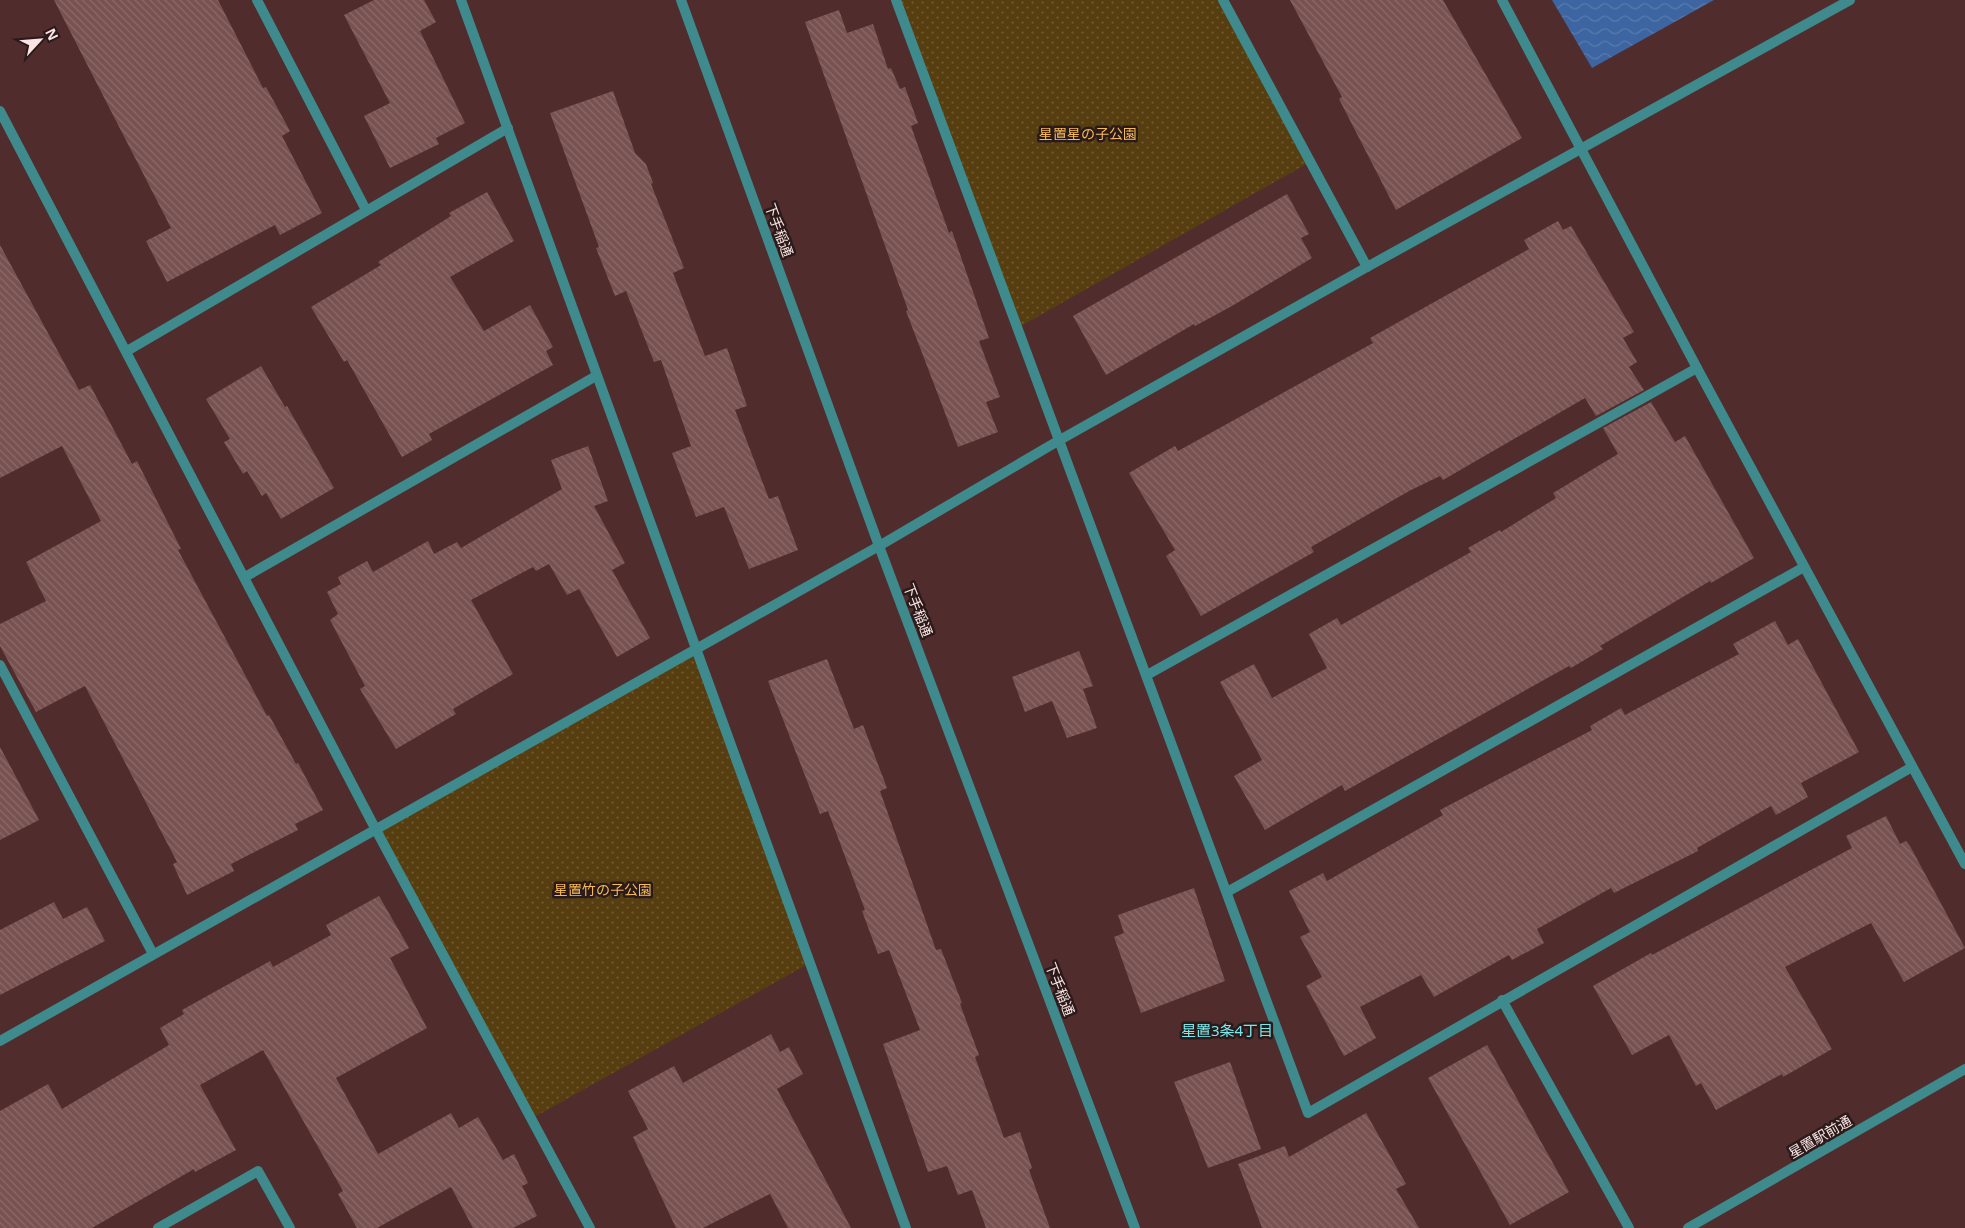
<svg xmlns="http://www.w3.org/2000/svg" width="1965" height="1228" viewBox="0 0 1965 1228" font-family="'Noto Sans','Noto Sans JP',sans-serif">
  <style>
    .grass { fill: url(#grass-dots) }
    .water { fill: url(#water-waves) }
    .building { fill: url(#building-back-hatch) }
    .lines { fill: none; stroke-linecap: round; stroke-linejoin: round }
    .minor { stroke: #3e8a8c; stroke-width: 10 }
    .tertiary { stroke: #3e8a8c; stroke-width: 10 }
    .labels { text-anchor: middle; stroke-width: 5; stroke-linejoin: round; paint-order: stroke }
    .park-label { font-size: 14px; fill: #f7bb55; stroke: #2a1a1a }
    .street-label { font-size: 14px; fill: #fce4e4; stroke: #2a1a1a }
    .neighbourhood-label { font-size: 15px; fill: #7ce8eb; stroke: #2a1a1a }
  </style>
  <defs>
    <pattern id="grass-dots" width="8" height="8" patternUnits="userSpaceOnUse" patternTransform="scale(1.25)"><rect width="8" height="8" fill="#573e10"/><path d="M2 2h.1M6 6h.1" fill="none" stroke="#705a33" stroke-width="1.8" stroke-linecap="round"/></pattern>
    <pattern id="water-waves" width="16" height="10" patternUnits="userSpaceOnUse" patternTransform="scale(1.25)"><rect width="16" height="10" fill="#3c65a1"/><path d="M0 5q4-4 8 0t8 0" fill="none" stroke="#597bae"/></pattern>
    <pattern id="building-back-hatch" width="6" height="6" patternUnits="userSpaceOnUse" patternTransform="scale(1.25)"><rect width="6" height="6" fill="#785151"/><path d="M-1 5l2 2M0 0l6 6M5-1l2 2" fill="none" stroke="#8c6a6a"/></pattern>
  </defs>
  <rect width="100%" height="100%" fill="#502c2d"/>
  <g class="grass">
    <polygon points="896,0 1223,0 1310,162 1016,329"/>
    <polygon points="695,648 810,963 531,1119 376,830"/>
  </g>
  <polygon class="water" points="1552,0 1714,0 1592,68"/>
  <g class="building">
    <polygon points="54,0 218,0 263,88 266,87 290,131 282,136 322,213 280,235 275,225 167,282 146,241 171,228"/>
    <polygon points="374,0 424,0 436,22 420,31 465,123 436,138 439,144 390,168 364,116 390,103 344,15"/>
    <polygon points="1290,0 1443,0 1522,138 1396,210 1339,99 1342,97"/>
    <polygon points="839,10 847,33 873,24 888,69 891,68 900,89 905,87 918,123 911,126 949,233 952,231 989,338 979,341 1000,397 986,402 998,432 958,447 906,311 908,310 805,22"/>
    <polygon points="613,91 635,153 646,164 653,183 651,184 684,268 673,273 705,356 727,348 747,406 735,410 769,499 778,496 798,550 749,569 724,507 696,517 672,453 691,446 661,360 654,362 626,291 615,296 596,248 599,247 550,113"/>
    <polygon points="487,192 514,241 450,277 484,331 530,305 553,347 546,351 553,365 429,434 432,440 402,457 347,360 344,362 311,307 381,265 378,262 451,216 449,213"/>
    <polygon points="1287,194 1309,234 1301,238 1312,258 1232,306 1195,326 1194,324 1106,375 1073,316"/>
    <polygon points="1558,221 1563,230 1571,226 1634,332 1623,338 1637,362 1629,367 1644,390 1596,416 1585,398 1443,480 1440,476 1411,490 1311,547 1314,552 1201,616 1166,556 1175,550 1129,473 1175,446 1178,451 1373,343 1370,338 1529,249 1524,240"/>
    <polygon points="0,245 79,390 90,385 132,464 137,461 181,549 178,550 267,716 269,715 296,764 298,763 323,810 295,824 298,830 231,864 234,871 187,895 173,864 177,862 85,686 36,712 0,646 0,624 46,601 26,562 101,521 62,446 0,478"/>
    <polygon points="261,366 285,407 287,406 334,488 281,519 266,493 262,496 247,471 243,474 224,442 230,439 206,399"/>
    <polygon points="1651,402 1675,442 1685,436 1754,558 1711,583 1710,581 1600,646 1603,649 1571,668 1569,666 1345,791 1342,785 1265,830 1234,776 1262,760 1220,682 1254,664 1272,698 1327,668 1309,634 1337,618 1341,625 1471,552 1468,548 1500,530 1501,532 1556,498 1553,493 1618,454 1603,428"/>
    <polygon points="588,446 608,501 594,506 625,563 612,570 650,638 617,657 579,589 567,595 549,564 536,571 533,567 471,600 513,674 453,709 456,714 396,749 360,689 365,686 330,620 338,614 327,592 341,584 338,577 367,561 373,572 428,541 434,554 457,542 461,548 562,489 551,460"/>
    <polygon points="1775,621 1788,645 1798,639 1859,752 1801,783 1808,797 1776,815 1771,806 1697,848 1698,851 1614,893 1611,888 1537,929 1544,943 1512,960 1509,955 1434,997 1421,975 1360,1007 1376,1038 1344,1056 1306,986 1322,977 1300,937 1310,932 1289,891 1323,873 1327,881 1443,815 1440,810 1592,730 1590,726 1621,708 1625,715 1739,654 1733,644"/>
    <polygon points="1079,651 1093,686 1083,689 1097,728 1067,738 1052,701 1025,712 1012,677"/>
    <polygon points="827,659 854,729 863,725 887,788 880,791 936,950 941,949 962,1003 960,1004 979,1055 975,1057 1004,1138 1020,1132 1032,1168 1029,1170 1050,1228 986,1228 972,1190 958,1195 947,1166 928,1172 883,1044 920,1030 889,950 878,954 862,911 865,910 828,811 820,814 768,681"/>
    <polygon points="0,747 39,820 0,840"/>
    <polygon points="1886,816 1900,844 1906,841 1910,846 1965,948 1904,982 1871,923 1785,967 1832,1049 1783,1077 1782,1074 1716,1110 1701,1083 1696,1086 1669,1035 1632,1055 1593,986 1651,953 1652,955 1852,848 1846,836"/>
    <polygon points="1194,888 1225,981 1141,1013 1114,937 1124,933 1118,915"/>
    <polygon points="379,896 409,948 390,958 427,1028 336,1078 378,1154 451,1113 459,1128 478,1117 503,1160 514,1154 528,1183 522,1186 537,1216 513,1228 473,1228 451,1187 377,1228 357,1228 338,1194 343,1191 263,1050 200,1085 236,1150 195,1172 194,1169 92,1228 0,1228 0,1111 48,1084 62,1109 169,1045 160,1028 184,1014 182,1010 270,961 273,967 331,935 326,925"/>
    <polygon points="54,902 63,919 87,907 105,941 0,995 0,930"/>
    <polygon points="771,1034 780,1052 789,1047 803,1074 777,1089 851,1228 788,1228 770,1194 703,1228 676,1228 633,1137 648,1129 628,1091 674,1066 683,1083"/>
    <polygon points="1487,1045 1569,1192 1510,1225 1428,1078"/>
    <polygon points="1230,1062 1261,1149 1208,1168 1174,1082"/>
    <polygon points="1366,1113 1406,1184 1396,1189 1419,1228 1262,1228 1238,1164 1285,1146 1289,1157"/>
  </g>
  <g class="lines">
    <g class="minor">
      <polyline points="257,0 366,210"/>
      <polyline points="461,0 906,1228"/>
      <polyline points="896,0 1308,1113 1912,767"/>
      <polyline points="1223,0 1367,267"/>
      <polyline points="1502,0 1697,368 1965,864"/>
      <polyline points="0,111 376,830 590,1228"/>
      <polyline points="127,351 508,128"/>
      <polyline points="245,577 596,376"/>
      <polyline points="0,665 153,954"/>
      <polyline points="1147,675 1697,368"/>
      <polyline points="1227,892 1804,567"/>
      <polyline points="1502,1000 1629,1228"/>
      <polyline points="0,1041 879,546 1058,441 1367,267 1850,0"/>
      <polyline points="158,1228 258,1171 290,1228"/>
    </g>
    <g class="tertiary">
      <polyline points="681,0 879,546 1135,1228"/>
      <polyline points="1688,1228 1965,1069"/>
    </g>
  </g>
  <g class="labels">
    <g class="park-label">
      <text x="1088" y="139">星置星の子公園</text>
      <text x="603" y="895">星置竹の子公園</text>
    </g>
    <g class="street-label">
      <text transform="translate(779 230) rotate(70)" y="5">下手稲通</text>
      <text transform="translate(918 610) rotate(69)" y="5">下手稲通</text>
      <text transform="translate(1060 989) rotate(69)" y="5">下手稲通</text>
      <text transform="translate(1820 1137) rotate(-30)" y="5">星置駅前通</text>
    </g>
    <g class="neighbourhood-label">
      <text x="1227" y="1036">星置3条4丁目</text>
    </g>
  </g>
  <g transform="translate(40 40) rotate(64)" stroke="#2a1a1a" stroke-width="4" paint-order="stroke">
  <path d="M0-4L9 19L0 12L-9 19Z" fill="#fce4e4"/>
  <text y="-8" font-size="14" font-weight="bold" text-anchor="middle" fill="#fce4e4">N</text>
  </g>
</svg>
